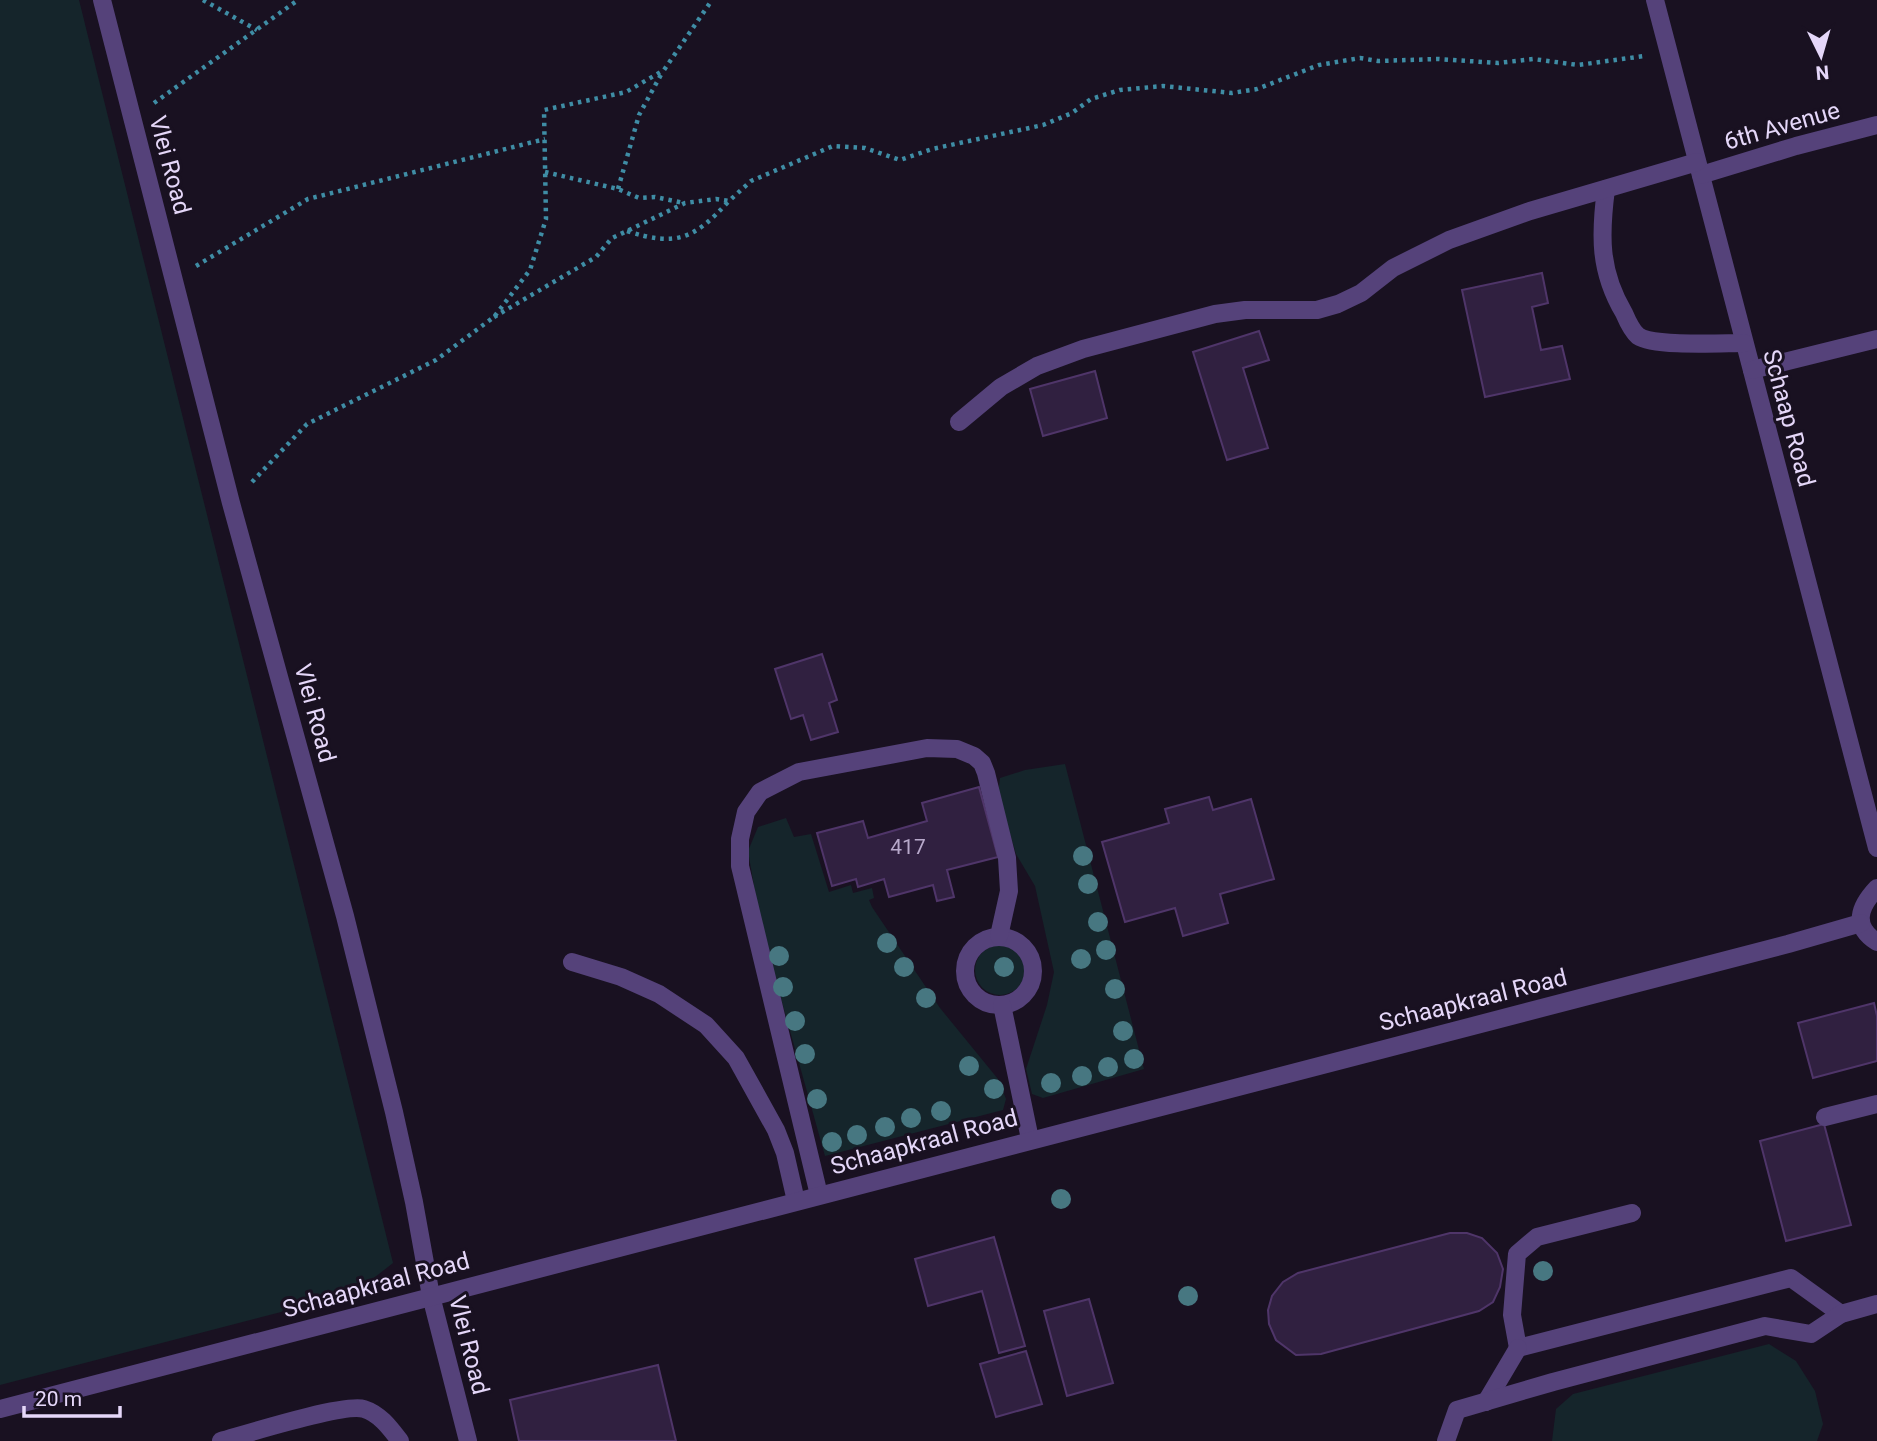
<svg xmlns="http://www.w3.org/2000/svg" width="1877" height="1441" viewBox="0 0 1877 1441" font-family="Roboto,sans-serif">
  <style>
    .green { fill: #15252b }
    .building { fill: #302040; stroke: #4f3569; stroke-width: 2 }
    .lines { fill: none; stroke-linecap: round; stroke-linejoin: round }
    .path { stroke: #3f8da5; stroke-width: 4.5; stroke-dasharray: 3.5 5; stroke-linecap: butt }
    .minor { stroke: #55427a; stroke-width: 18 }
    .tree { fill: #477781 }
    .labels { text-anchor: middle; stroke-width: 6; stroke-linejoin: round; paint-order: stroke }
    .number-label { font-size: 21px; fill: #b8a9cb }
    .street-label { font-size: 24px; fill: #e5d7f9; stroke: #191121 }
  </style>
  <rect width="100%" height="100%" fill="#191121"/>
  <g class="green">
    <polygon points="0,0 79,0 393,1263 361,1288 316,1303 0,1385"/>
    <polygon points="1065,764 1144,1069 1043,1098 1032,1094 1026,1069 1047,1005 1054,972 1035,886 1016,854 998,794 1000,778 1025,770"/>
    <polygon points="786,818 794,837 811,834 829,892 851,885 853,893 872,888 874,898 869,900 872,907 940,1008 998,1079 1006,1099 1003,1110 825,1156 761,927 748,851 758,827"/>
    <circle cx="1000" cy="970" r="25"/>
    <polygon points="1769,1344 1796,1361 1815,1391 1823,1424 1817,1441 1552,1441 1556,1409 1573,1394"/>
  </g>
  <g class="building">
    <polygon points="1542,273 1548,303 1532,307 1541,350 1562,346 1570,379 1485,397 1462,290"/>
    <polygon points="1259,331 1269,360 1243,368 1268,448 1227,460 1193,352"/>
    <polygon points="1095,371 1107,418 1043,436 1030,389"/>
    <polygon points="822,654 837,700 829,703 838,732 811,740 803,715 791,719 775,669"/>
    <polygon points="979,787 998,857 947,870 954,897 937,901 933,885 889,897 884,879 858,887 856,879 832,886 817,833 863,821 868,838 927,821 922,803"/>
    <polygon points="1209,797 1213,810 1251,799 1274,879 1220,894 1228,923 1183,936 1175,908 1125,922 1102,842 1169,823 1165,809"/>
    <polygon points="1874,1003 1877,1016 1877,1061 1813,1078 1798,1023"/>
    <polygon points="1824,1124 1851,1225 1786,1241 1760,1141"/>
    <polygon points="1450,1233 1467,1233 1482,1238 1497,1253 1503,1269 1500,1287 1493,1302 1479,1311 1321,1354 1296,1355 1276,1340 1269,1324 1268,1310 1272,1296 1283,1282 1298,1273"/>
    <polygon points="994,1237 1025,1346 999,1353 982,1291 928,1306 915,1259"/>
    <polygon points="1089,1299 1113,1383 1067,1396 1044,1311"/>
    <polygon points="1026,1351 1042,1404 996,1417 980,1364"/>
    <polygon points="658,1365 676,1441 519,1441 510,1400"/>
  </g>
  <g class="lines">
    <g class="path">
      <polyline points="203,0 257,30"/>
      <polyline points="154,103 298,0"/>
      <polyline points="545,172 618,189 639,198 655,197 684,203"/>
      <polyline points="618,189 639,115 663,71"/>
      <path d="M627 231C676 247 694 239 728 202"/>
      <polyline points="196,266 308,199 545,139"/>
      <polyline points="494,317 596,257 612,238 627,231 685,203 716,199 729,201 751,181 833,146 865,148 900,160 932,149 1043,125 1072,113 1091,99 1120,90 1163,86 1232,93 1257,89 1319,65 1360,58 1378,61 1438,59 1498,63 1533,59 1578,65 1644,56"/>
      <polyline points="252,482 307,424 436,360 494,317 530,270 546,219 544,110 626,92 664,70 712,0"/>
    </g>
    <g class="minor">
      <polyline points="102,0 231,503 345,916 394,1112 414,1202 431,1296 468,1441"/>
      <polyline points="1655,0 1877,848"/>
      <polyline points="1701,175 1796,146 1877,125"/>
      <path d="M1606 189C1600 235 1599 271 1624 313 1627 320 1632 331 1638 336 1654 347 1722 343 1744 343"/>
      <polyline points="1752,370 1877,339"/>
      <polyline points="959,422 1001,387 1037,366 1083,349 1215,314 1245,310 1317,310 1338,304 1361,293 1393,268 1449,240 1530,211 1697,162"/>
      <path d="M1877 888C1859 907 1852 926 1877 942"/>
      <circle cx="999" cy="971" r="34"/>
      <polyline points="572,962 621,977 659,994 706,1025 736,1058 776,1130 785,1153 796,1201"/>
      <polyline points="1002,1005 1030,1139"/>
      <polyline points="1825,1117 1877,1104"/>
      <polyline points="819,1195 740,866 740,839 746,812 760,792 799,772 927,748 957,749 974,756 982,763 986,773 1007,858 1009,891 999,936"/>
      <polyline points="1632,1213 1537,1237 1517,1254 1512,1315 1518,1348 1791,1278 1841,1314"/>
      <polyline points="1486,1402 1518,1348"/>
      <polyline points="0,1409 1788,944 1861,923"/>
      <path d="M221 1441C246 1434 344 1403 364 1409 380 1414 390 1428 400 1441"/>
      <polyline points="1446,1441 1457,1410 1553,1382 1765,1326 1811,1334 1841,1314 1877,1304"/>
    </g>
  </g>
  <g class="tree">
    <circle cx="1083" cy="856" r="10"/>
    <circle cx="1088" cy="884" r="10"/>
    <circle cx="1098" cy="922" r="10"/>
    <circle cx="887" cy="943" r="10"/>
    <circle cx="1106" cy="950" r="10"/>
    <circle cx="779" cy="956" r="10"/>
    <circle cx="1081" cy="959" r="10"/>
    <circle cx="904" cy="967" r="10"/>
    <circle cx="1004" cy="967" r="10"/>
    <circle cx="783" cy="987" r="10"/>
    <circle cx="1115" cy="989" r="10"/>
    <circle cx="926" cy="998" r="10"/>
    <circle cx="795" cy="1021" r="10"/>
    <circle cx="1123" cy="1031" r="10"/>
    <circle cx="805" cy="1054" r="10"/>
    <circle cx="1134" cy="1059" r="10"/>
    <circle cx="969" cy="1066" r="10"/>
    <circle cx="1108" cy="1067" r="10"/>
    <circle cx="1082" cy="1076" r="10"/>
    <circle cx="1051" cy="1083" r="10"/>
    <circle cx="994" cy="1089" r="10"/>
    <circle cx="817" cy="1099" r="10"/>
    <circle cx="941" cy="1111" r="10"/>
    <circle cx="911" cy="1118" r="10"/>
    <circle cx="885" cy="1127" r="10"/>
    <circle cx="857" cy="1135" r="10"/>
    <circle cx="832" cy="1142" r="10"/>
    <circle cx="1061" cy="1199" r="10"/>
    <circle cx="1543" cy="1271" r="10"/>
    <circle cx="1188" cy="1296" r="10"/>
  </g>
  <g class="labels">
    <g class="number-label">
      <text x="908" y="854">417</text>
    </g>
    <g class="street-label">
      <text transform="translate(1782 126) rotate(-16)" y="8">6th Avenue</text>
      <text transform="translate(170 165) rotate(75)" y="8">Vlei Road</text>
      <text transform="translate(1789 418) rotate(75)" y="8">Schaap Road</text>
      <text transform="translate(315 713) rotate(75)" y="8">Vlei Road</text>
      <text transform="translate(1473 1000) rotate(-14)" y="8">Schaapkraal Road</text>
      <text transform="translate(924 1142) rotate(-15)" y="8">Schaapkraal Road</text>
      <text transform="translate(376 1285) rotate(-15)" y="8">Schaapkraal Road</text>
      <text transform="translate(469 1345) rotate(76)" y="8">Vlei Road</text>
    </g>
  </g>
  <g transform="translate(1821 56) rotate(175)" stroke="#191121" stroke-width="5" paint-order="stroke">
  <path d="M0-5L12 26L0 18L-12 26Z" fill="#e5d7f9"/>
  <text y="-10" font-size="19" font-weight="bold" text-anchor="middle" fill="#e5d7f9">N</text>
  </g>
  <path d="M24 1406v10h96v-10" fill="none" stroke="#e5d7f9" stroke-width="3.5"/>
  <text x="35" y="1406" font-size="21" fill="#e5d7f9" stroke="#191121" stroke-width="5" paint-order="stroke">20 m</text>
</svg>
